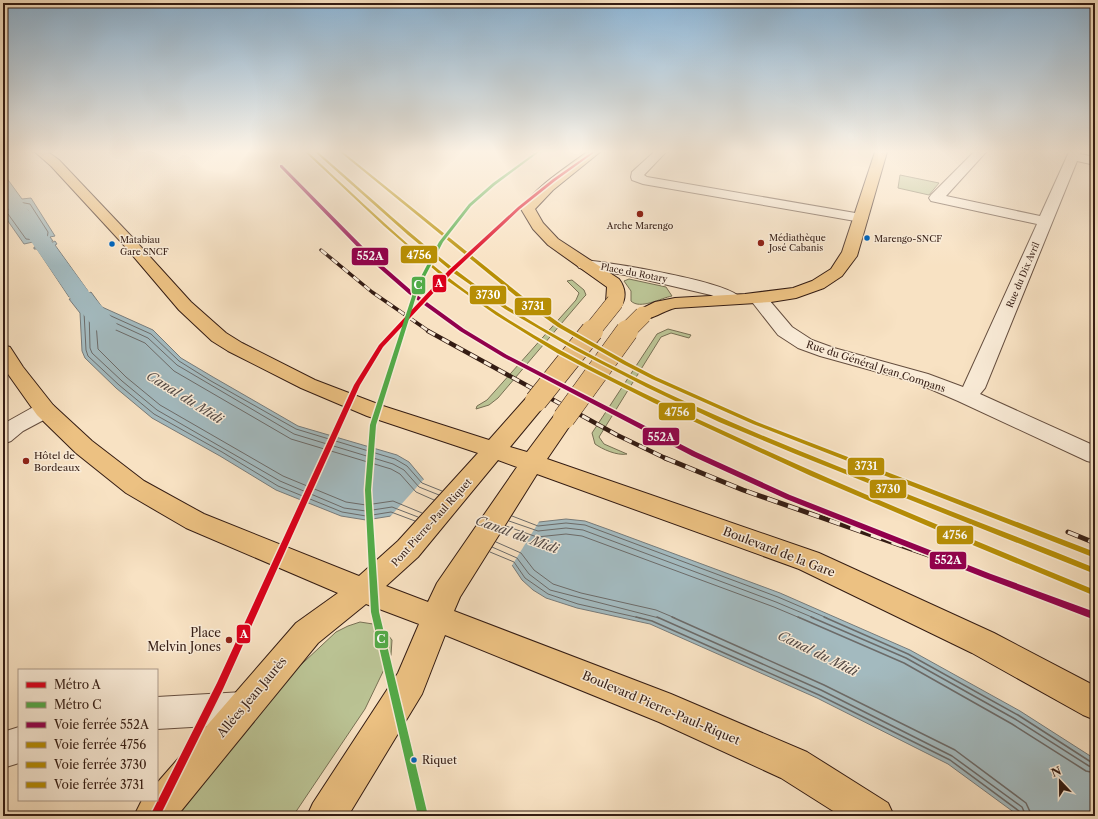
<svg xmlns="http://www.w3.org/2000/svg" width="1098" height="819" viewBox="0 0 1098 819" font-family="'Libre Caslon Text',serif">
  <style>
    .green { fill: #bbc495; stroke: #787054 }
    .water { fill: #a3babf; stroke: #777b7a }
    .pier { fill: #f8e2c3 }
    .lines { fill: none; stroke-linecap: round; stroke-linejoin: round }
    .shore-far1 { stroke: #6c6b69; stroke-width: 1 }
    .shore { stroke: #6c6b69; stroke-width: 1.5 }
    .canal { fill: #a3babf; fill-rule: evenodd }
    .minor-casing { stroke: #654e3f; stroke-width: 2 }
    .primary-casing { stroke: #341c13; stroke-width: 2 }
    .minor { fill: #faecd8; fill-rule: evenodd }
    .primary { fill: #ecc182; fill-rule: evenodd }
    .rail-far2-casing { stroke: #341c13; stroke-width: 3.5 }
    .rail-far1-casing { stroke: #341c13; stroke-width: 4.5 }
    .rail-casing { stroke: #341c13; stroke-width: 5 }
    .rail-far2 { stroke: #faecd8; stroke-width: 2.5; stroke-dasharray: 7; stroke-linecap: butt }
    .rail-far1 { stroke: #faecd8; stroke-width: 3; stroke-dasharray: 8; stroke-linecap: butt }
    .rail { stroke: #faecd8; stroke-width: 3.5; stroke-dasharray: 11; stroke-linecap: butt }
    .primary-bridge-far1-casing { stroke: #341c13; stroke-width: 18; stroke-linecap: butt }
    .primary-bridge-casing { stroke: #341c13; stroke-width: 23; stroke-linecap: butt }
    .primary-bridge-far1 { stroke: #ecc182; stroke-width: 17 }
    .primary-bridge { stroke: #ecc182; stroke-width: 22 }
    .rail-1-casing { stroke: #faecd8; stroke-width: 3 }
    .rail-2-casing { stroke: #faecd8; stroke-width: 3 }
    .rail-3-casing { stroke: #faecd8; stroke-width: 3 }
    .rail-4-casing { stroke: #faecd8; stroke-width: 3 }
    .rail-1 { fill: #92004c; fill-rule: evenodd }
    .rail-2 { fill: #b78e04; fill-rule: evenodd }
    .rail-3 { fill: #b78e04; fill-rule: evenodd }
    .rail-4 { fill: #b78e04; fill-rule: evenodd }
    .metro-1-casing { stroke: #faecd8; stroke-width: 3 }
    .metro-2-casing { stroke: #faecd8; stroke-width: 3 }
    .metro-1 { fill: #db001b; fill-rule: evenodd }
    .metro-2 { fill: #52ab48; fill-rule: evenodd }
    .poi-dot { fill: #8f2418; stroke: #faecd8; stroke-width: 1.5 }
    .bus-dot { fill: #0065bd; stroke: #faecd8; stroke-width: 1.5 }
    .labels { text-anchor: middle; stroke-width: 3; stroke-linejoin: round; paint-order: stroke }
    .far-poi-label { font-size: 9px; fill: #341c13; stroke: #faecd8 }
    .bus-label { font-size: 9px; fill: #341c13; stroke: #faecd8; text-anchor: start }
    .far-street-label { font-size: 9px; fill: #341c13; stroke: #faecd8 }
    .street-label { font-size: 10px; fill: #341c13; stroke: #faecd8 }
    .poi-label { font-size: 10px; fill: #341c13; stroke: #faecd8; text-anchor: start }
    .near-bus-label { font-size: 11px; fill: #341c13; stroke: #faecd8; text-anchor: start }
    .near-street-label { font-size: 12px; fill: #341c13; stroke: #faecd8 }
    .near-poi-label { font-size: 12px; fill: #341c13; stroke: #faecd8; text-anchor: end }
    .near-water-label { font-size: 13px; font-style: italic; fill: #554b47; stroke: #faecd8 }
    .line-badge { stroke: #faecd8; stroke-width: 1.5 }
    .badge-label { font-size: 11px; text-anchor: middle; font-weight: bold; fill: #fff }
  </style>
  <rect width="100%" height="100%" fill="#f8e2c3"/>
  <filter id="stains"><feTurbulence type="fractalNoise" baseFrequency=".005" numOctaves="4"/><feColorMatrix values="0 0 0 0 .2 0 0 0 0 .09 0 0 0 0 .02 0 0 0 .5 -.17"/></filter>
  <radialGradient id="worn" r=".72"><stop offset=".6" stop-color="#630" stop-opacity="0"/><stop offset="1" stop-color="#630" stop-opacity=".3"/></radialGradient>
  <g class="green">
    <polygon points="900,175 939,183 929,195 898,188"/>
    <path d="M629 279 666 287 672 296C661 298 640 310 631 301V291L624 281Z"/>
    <polygon points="572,280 584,290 586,295 584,297 498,398 489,405 476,409 477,406 487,400 576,300 579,293 567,281"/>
    <path d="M668 329 691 335 689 338 671 333 661 337 599 437 604 444 627 454C617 456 602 449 595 444L592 433 657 334Z"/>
    <polygon points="360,622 373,624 384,630 392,640 391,655 365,709 293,816 175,816 289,676 336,632 348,626"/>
  </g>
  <g class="water">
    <polygon points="3,173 22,199 31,198 55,236 50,237 53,241 35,245 33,242 24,244 3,214 3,204 5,203 3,200"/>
    <polygon points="55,241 57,244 55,245 88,291 80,295 69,297 37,249 34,249 34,247 45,246"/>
    <polygon points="91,292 102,307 153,330 181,358 213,377 298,426 397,455 409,462 424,480 539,522 566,519 585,521 610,530 780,593 910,650 1020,711 1095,759 1095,816 1019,816 948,764 817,698 650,624 577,608 546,598 533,590 522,580 512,565 391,516 366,520 341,516 276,490 220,456 152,418 116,388 85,358 82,351 80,313 69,299 81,297"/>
  </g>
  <polygon class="pier" points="425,478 540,520 511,567 389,518"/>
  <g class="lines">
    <g class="shore-far1">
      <polyline points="3,180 19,202 30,204 48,232 47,240 81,287 81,290 77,292 70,292 36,240 26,239 8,214 3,212"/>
      <polyline points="3,188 16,206 27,209 42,233 42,236 28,234 11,210 3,207"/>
      <polyline points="422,513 393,501 366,505 346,502 283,476 160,405 126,377 98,349 96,323 98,322 145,343 174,371 291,439 391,469 400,474 416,492 434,500"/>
      <polyline points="512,516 538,526 566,523 585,525 778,597 827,618"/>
      <polyline points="418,517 392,507 366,511 344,508 280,481 157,410 122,381 92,353 90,348 89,310 92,309 98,315 148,338 177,365 294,434 393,464 404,470 419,487 439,495"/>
      <polyline points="415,521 391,512 366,516 342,512 278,486 222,452 154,414 119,385 88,356 86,350 84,312 78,301 90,298 100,311 151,334 179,361 211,381 296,429 395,459 407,466 422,483 442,491"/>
      <polyline points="509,521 538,531 566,528 583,530 776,602 814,618"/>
      <polyline points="506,526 537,537 566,534 582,536 774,607 800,618"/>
      <polyline points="496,542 521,553 534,570 553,584 581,593 656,610 675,618"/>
      <polyline points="492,547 517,558 529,574 550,590 659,618"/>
      <polyline points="490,552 514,562 525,578 548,594 578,604 640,618"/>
    </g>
    <g class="shore">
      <polyline points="636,617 652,621 819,695 950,760 1019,811 1021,816"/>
      <polyline points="657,617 821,690 952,756 1022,807 1026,816"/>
      <polyline points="672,617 824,685 955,750 1026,803 1032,816"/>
      <polyline points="798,617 904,663 1012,724 1086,771 1095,773"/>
      <polyline points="811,617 906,658 1015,719 1089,766 1095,767"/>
      <polyline points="824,617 908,654 1018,715 1091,762 1095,762"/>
    </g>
    <polygon class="canal" points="3,183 9,184 89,292 115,321 118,326 115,331 106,333 97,331 73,302 3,201"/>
    <defs>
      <g id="minor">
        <polygon points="654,152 666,152 644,175 647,177 861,214 866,215 868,218 866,221 861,222 643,184 632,180 631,177 632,172"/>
        <polygon points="974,152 986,152 946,196 1040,216 1069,152 1081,152 1080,154 1095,157 1095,165 1077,161 985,388 980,394 1095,446 1095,463 1087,461 958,401 914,382 820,356 798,348 778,335 749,298 752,294 758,293 764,294 792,327 812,340 834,348 928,374 963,387 1037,224 931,201 929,198 931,195"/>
        <path d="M585 260C611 263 730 281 742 299L739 303 733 304 711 295 625 275 579 268 577 265 579 262Z"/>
        <polygon points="45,403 53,405 56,410 53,415 23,431 11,441 3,444 3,424 37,405"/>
        <polygon points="243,692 255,697 260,708 255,719 243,724 157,729 157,697"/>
        <polygon points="19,727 19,763 3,768 3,732"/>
      </g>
      <g id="primary">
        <path d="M35 152H48L59 160 132 237 191 302 226 333 242 343 315 380 383 406 489 440 528 396 536 394 544 396 547 401 544 406 510 447 527 452 556 413 564 411 572 413 575 418 547 459 819 553 994 633 1095 686V720L1083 715 972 653 799 569 537 474 460 597 454 611 671 694 807 752 888 803 894 816H841L781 778 659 722 445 635 422 694 348 816H307L313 803 398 673 419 624 366 604 318 643 177 816H134L142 800H157V783L296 623 338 593 186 528 126 493 76 453 37 415 3 367V345L10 347 23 367 53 405 92 441 144 481 204 514 359 576 398 541 478 453 367 416 301 388 228 351 212 341 179 310 122 243 51 166ZM498 460 517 467 437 583 428 602 386 586 418 557Z"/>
        <path d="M587 152H600L553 190 535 209 543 223 558 239 619 279C625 287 627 297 621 306L615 307 609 306 606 302 607 287 548 245 533 229 521 209C538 185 564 169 587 152Z"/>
        <path d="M875 152H887L857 256 842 276 824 288 796 298 771 302 675 308C662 311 650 322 637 319L634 315 637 311 655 302 675 298 745 294 793 288 812 281 831 269 842 252Z"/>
      </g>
    </defs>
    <use href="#minor" class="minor-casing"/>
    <use href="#primary" class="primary-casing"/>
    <use href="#minor" class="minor"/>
    <use href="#primary" class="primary"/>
    <defs>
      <polyline id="rail-far2" points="321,250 372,292 430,332"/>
      <polyline id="rail-far1" points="428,331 617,435 667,459"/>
      <g id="rail">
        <polyline points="665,458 743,490 988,576"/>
        <polyline points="1068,532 1095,543"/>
      </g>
    </defs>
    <use href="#rail-far2" class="rail-far2-casing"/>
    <use href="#rail-far1" class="rail-far1-casing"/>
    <use href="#rail" class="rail-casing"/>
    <use href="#rail-far2" class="rail-far2"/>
    <use href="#rail-far1" class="rail-far1"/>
    <use href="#rail" class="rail"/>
    <defs>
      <g id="primary-bridge-far1">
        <polyline points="591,332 615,302"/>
        <polyline points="626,332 643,315"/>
      </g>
      <g id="primary-bridge">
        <polyline points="536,401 592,331"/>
        <polyline points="564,418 627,331"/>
      </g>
    </defs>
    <use href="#primary-bridge-far1" class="primary-bridge-far1-casing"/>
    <use href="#primary-bridge" class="primary-bridge-casing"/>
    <use href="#primary-bridge-far1" class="primary-bridge-far1"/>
    <use href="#primary-bridge" class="primary-bridge"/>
    <defs>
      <polygon id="rail-1" points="280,165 282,165 374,258 413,292 464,329 507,355 696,452 790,495 991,574 1095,612 1095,620 985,578 786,499 692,456 503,357 460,331 409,294 370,260 280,167"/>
      <path id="rail-2" d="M305 152H308C360 200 411 251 469 293 549 350 638 391 726 432 847 488 971 539 1095 590V596L951 536 811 476 654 403 589 370 557 353 496 315 445 279 384 226Z"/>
      <path id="rail-3" d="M315 152H318C380 205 439 263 508 307 612 372 724 421 837 466 923 501 1009 533 1095 568V574L793 453 719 422 646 387 575 350 505 309 455 274 408 235Z"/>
      <polygon id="rail-4" points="340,152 343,152 527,300 562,325 627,362 656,377 757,422 1095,552 1095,558 753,424 652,379 623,364 558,327 523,302"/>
    </defs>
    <use href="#rail-1" class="rail-1-casing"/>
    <use href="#rail-2" class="rail-2-casing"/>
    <use href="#rail-3" class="rail-3-casing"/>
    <use href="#rail-4" class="rail-4-casing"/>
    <use href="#rail-1" class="rail-1"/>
    <use href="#rail-2" class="rail-2"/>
    <use href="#rail-3" class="rail-3"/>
    <use href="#rail-4" class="rail-4"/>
    <defs>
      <polygon id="metro-1" points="592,152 595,152 555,181 520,209 452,273 383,347 360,385 223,689 160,816 150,816 217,683 354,385 379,345 448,271 518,207 553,179"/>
      <polygon id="metro-2" points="536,152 539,152 495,185 471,206 443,242 418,290 376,425 371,490 379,612 428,816 418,816 371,612 365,490 370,425 414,290 439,242 469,204 493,183"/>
    </defs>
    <use href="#metro-1" class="metro-1-casing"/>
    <use href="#metro-2" class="metro-2-casing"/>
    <use href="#metro-1" class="metro-1"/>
    <use href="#metro-2" class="metro-2"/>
  </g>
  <linearGradient id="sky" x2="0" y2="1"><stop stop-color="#8cb6d8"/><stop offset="0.57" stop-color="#fcf2e4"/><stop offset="1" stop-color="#fcf2e4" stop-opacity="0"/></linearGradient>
  <rect width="1098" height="266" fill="url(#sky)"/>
  <g class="poi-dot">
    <circle cx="640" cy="214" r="4"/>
    <circle cx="761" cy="243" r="4"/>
    <circle cx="26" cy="461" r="4"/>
    <circle cx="229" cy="640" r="4"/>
  </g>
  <g class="bus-dot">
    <circle cx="867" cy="238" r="3.5"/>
    <circle cx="112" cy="244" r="3.5"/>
    <circle cx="414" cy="760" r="3.5"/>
  </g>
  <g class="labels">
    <g class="far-poi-label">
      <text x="640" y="229">Arche Marengo</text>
      <text x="769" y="241" text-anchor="start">Médiathèque<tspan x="769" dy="10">José Cabanis</tspan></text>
    </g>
    <g class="bus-label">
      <text x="874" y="242">Marengo-SNCF</text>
      <text x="120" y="243">Matabiau<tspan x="120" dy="12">Gare SNCF</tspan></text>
    </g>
    <g class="far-street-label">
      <text transform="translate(634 273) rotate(11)" y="3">Place du Rotary</text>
      <text transform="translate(1023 275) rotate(-67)" y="3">Rue du Dix Avril</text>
    </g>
    <g class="street-label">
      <text transform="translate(876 366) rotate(18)" y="4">Rue du Général Jean Compans</text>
      <text transform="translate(431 522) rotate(-48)" y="4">Pont Pierre-Paul Riquet</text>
    </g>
    <g class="poi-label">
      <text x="34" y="459">Hôtel de<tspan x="34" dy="12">Bordeaux</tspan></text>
    </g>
    <g class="near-bus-label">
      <text x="422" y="764">Riquet</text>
    </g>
    <g class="near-street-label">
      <text transform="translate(779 552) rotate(21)" y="4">Boulevard de la Gare</text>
      <text transform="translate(252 697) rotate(-50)" y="4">Allées Jean Jaurès</text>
      <text transform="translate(661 708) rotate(23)" y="4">Boulevard Pierre-Paul-Riquet</text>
    </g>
    <g class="near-poi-label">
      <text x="221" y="637">Place<tspan x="221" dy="14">Melvin Jones</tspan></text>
    </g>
    <g class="near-water-label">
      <text transform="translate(185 397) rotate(32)" y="5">Canal du Midi</text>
      <text transform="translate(517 534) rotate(20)" y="5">Canal du Midi</text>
      <text transform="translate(818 653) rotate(26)" y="5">Canal du Midi</text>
    </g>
  </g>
  <g class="line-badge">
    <rect x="400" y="245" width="38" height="19" rx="4" fill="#b78e04"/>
    <rect x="351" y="247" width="38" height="19" rx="4" fill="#92004c"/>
    <rect x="432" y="274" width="15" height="19" rx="4" fill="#db001b"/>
    <rect x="411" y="276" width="15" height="19" rx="4" fill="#52ab48"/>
    <rect x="469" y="285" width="38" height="20" rx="4" fill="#b78e04"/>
    <rect x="514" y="297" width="38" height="19" rx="4" fill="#b78e04"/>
    <rect x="658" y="402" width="38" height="19" rx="4" fill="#b78e04"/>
    <rect x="642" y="427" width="38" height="19" rx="4" fill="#92004c"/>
    <rect x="847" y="457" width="38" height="19" rx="4" fill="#b78e04"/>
    <rect x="869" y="479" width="38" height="20" rx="4" fill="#b78e04"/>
    <rect x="936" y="525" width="38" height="20" rx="4" fill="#b78e04"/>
    <rect x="929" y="551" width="38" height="19" rx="4" fill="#92004c"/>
    <rect x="236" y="624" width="15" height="20" rx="4" fill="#db001b"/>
    <rect x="374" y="630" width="15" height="19" rx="4" fill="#52ab48"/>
  </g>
  <g class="badge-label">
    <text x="419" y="259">4756</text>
    <text x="370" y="260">552A</text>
    <text x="439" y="287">A</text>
    <text x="418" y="289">C</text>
    <text x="488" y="299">3730</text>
    <text x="533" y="310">3731</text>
    <text x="677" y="416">4756</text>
    <text x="661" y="441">552A</text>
    <text x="866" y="470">3731</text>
    <text x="888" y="493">3730</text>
    <text x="955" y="539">4756</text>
    <text x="948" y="564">552A</text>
    <text x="244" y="638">A</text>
    <text x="381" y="643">C</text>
  </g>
  <rect width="1098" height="819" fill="none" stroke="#f8e2c3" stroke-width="16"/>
  <rect x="4" y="4" width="1090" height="811" fill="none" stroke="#341c13" stroke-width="2"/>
  <rect x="8" y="8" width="1082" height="803" fill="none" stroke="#341c13"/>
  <rect x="18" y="669" width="140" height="132" fill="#faecd8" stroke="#ab9989"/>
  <rect x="26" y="682" width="20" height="6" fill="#db001b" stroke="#ab9989"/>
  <text x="54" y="689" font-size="12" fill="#341c13">Métro A</text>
  <rect x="26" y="702" width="20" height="6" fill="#52ab48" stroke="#ab9989"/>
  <text x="54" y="709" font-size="12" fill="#341c13">Métro C</text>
  <rect x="26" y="722" width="20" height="6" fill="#92004c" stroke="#ab9989"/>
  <text x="54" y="729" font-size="12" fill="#341c13">Voie ferrée 552A</text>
  <rect x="26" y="742" width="20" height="6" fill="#b78e04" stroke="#ab9989"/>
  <text x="54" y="749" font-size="12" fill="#341c13">Voie ferrée 4756</text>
  <rect x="26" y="762" width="20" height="6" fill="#b78e04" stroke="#ab9989"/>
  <text x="54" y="769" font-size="12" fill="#341c13">Voie ferrée 3730</text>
  <rect x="26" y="782" width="20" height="6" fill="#b78e04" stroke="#ab9989"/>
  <text x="54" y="789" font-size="12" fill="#341c13">Voie ferrée 3731</text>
  <g transform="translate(1060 781) rotate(338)" stroke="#faecd8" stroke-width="3" paint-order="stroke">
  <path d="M0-3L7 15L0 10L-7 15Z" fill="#341c13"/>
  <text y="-6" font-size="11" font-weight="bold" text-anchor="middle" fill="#341c13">N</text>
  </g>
  <rect width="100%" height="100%" filter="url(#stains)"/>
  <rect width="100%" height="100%" fill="url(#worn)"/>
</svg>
